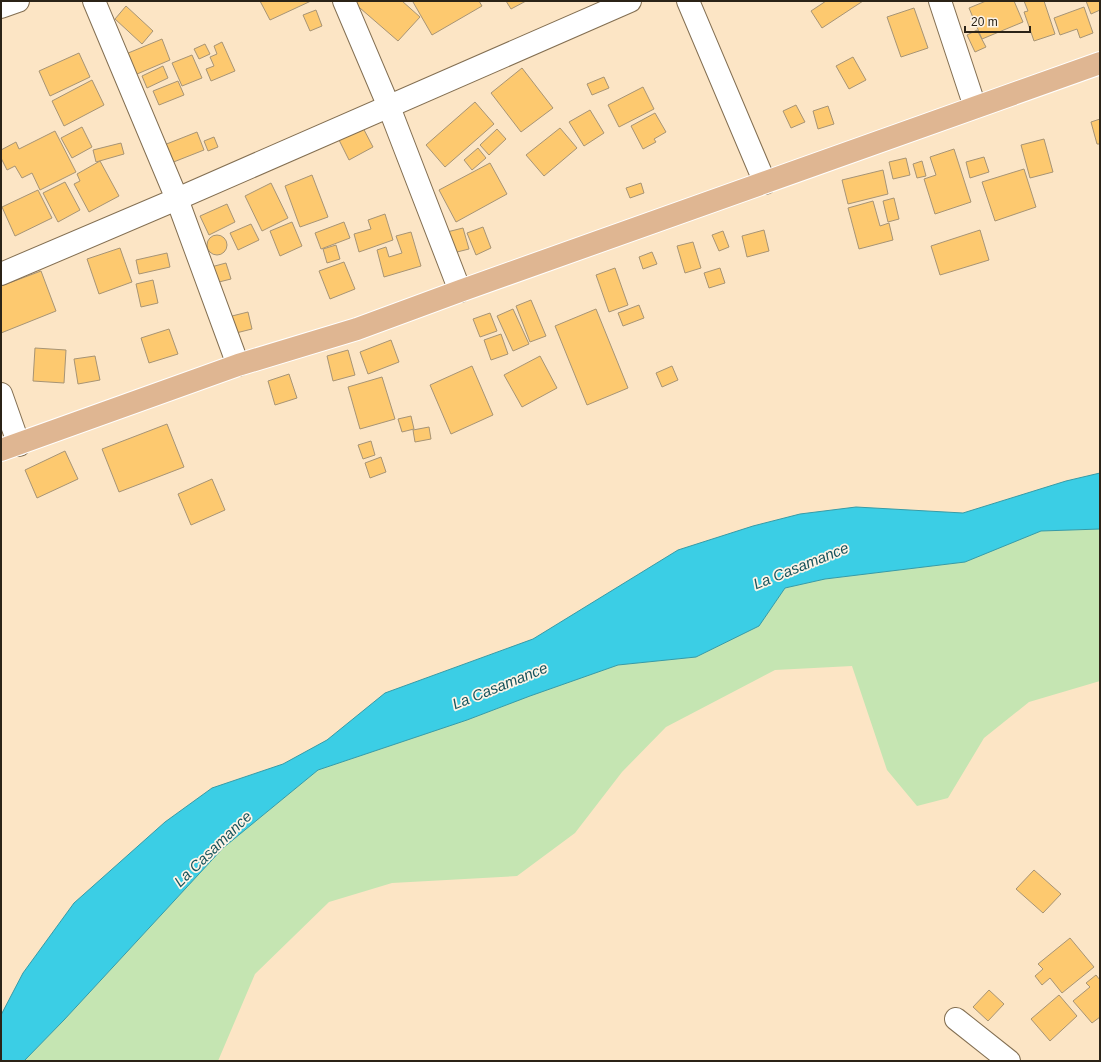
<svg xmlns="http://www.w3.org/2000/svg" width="1101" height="1062" viewBox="0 0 1101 1062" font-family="Arial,sans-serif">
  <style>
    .green { fill: #c5e5b2 }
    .water { fill: #3bcee5; stroke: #369ba7 }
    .building { fill: #fdc96f; stroke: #a79475 }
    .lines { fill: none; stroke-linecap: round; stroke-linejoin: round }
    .minor-casing { stroke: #836f52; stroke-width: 24 }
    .primary-casing { stroke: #fff; stroke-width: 24 }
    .minor { stroke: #fff; stroke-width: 22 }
    .primary { stroke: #dfb692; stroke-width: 22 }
    .labels { text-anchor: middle; stroke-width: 3.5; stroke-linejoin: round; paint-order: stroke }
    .water-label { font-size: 15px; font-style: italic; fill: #17535c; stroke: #fdf4e7 }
  </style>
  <rect width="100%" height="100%" fill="#fce5c5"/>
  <polygon class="green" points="1100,529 1100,681 1029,702 984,738 948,798 917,806 887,770 852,666 775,670 666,727 622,772 575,833 517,876 392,883 329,902 255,974 218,1061 24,1061 64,1020 223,848 318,770 467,720 530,696 618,665 696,657 759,626 785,588 825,579 965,562 1041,531"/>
  <polygon class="water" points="1100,473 1100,529 1041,531 965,562 825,579 785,588 759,626 696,657 618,665 530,696 467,720 318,770 223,848 64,1020 24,1061 1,1061 1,1015 23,973 74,903 165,822 212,788 283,764 327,740 385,693 533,639 678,550 753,526 800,514 856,507 963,513 1066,481"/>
  <g class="building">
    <polygon points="260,1 311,1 270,20"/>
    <polygon points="354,1 402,1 420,17 398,41 353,2"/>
    <polygon points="415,1 479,1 482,6 432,35 413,2"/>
    <polygon points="506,1 526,1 511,9"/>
    <polygon points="826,1 863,1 822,28 811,11"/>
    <polygon points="986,1 1014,1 1023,22 982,39 969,8"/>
    <polygon points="1024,1 1044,1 1055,34 1034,41 1024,12 1028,11"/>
    <polygon points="1086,1 1100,1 1100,10 1091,14"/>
    <polygon points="126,6 153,31 142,44 115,19"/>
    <polygon points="1084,7 1093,33 1080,38 1077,29 1060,35 1054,18"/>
    <polygon points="914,8 928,48 901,57 887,17"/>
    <polygon points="316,10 322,26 310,31 303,15"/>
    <polygon points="977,30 986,47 975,52 967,35"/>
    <polygon points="162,39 170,60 130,77 121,56"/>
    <polygon points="222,42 235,71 211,81 206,69 214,66 210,57 217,54 214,46"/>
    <polygon points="205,44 210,54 199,59 194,49"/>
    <polygon points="79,53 90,77 50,96 39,71"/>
    <polygon points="192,55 202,78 182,86 172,63"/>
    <polygon points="853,57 866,80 849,89 836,66"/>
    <polygon points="163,66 168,78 147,88 142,76"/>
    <polygon points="522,68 553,108 521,132 491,93"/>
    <polygon points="604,77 609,88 592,95 587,84"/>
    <polygon points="92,80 104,105 64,126 52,101"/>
    <polygon points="178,81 184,95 159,105 153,91"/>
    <polygon points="643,87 654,109 619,127 608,105"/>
    <polygon points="475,102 494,124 445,167 426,145"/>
    <polygon points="796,105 805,122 791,128 783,111"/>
    <polygon points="828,106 834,124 818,129 813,111"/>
    <polygon points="590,110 604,133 584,146 569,122"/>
    <polygon points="655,113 666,132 654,139 656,142 643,149 631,126"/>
    <polygon points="1100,119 1100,144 1097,144 1091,122"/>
    <polygon points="361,124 373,147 349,160 337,136"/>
    <polygon points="82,127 92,147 72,158 61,138"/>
    <polygon points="560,128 577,148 544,176 526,155"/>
    <polygon points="497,129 506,139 489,155 480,145"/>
    <polygon points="55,131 76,172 40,190 32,173 22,178 15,166 7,170 1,158 1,150 16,142 19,149"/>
    <polygon points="197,132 204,150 171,163 164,145"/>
    <polygon points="214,137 218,147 208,151 204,141"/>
    <polygon points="1044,139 1053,172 1030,178 1021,145"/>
    <polygon points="121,143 124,154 96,162 93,150"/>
    <polygon points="478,148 486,158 472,170 464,160"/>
    <polygon points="954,149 971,202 935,214 924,179 936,175 930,157"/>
    <polygon points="984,157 989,172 970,178 966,162"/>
    <polygon points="906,158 910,175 893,179 889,162"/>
    <polygon points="100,161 119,196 89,212 74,184 80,181 77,174"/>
    <polygon points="922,161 926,176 917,178 913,164"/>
    <polygon points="490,163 507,194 456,222 439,190"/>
    <polygon points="1024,169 1036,207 995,221 982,182"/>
    <polygon points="883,170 888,194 848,204 842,180"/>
    <polygon points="312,175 328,217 300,227 285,186"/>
    <polygon points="65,182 80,210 58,222 43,193"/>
    <polygon points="271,183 288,218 262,231 245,196"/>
    <polygon points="641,183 644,193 630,198 626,188"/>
    <polygon points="38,190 52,218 15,236 2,207"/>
    <polygon points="894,198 899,219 888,222 883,201"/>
    <polygon points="873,201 880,226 889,223 893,240 859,249 848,208"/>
    <polygon points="227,204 235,222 209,235 200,216"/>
    <polygon points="385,214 393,240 359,252 354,234 371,229 368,220"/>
    <polygon points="292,222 302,246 280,256 270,231"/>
    <polygon points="344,222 350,238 321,249 315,233"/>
    <polygon points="251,224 259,240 238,250 230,233"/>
    <polygon points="483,227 491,248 476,255 467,233"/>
    <polygon points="463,228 469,249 453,253 447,232"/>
    <polygon points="764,230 769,251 747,257 742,236"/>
    <polygon points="980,230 989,260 940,275 931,246"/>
    <polygon points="723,231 729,247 719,251 712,235"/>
    <polygon points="411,232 421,266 384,277 377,250 386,247 389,257 402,253 396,236"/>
    <circle cx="217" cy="245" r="10"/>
    <polygon points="693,242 701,268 685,273 677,246"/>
    <polygon points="336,245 340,259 327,263 323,249"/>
    <polygon points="120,248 132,282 99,294 87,259"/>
    <polygon points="652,252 657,264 643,269 639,257"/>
    <polygon points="167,253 170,267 139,274 136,260"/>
    <polygon points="344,262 355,289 330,299 319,271"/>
    <polygon points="226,263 231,279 215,283 211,267"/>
    <polygon points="615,268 628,305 609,312 596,275"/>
    <polygon points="720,268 725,283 709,288 704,273"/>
    <polygon points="41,271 56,311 1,333 1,286"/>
    <polygon points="153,280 158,303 141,307 136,284"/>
    <polygon points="531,300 546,336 530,342 516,306"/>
    <polygon points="639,305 644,318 623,326 618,313"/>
    <polygon points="513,309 529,344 513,351 497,316"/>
    <polygon points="596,309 628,388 587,405 555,326"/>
    <polygon points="248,312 252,329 236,333 232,316"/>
    <polygon points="490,313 497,331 480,337 473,319"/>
    <polygon points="169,329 178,354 149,363 141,338"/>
    <polygon points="501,334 508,354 491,360 484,340"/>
    <polygon points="391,340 399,362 368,374 360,352"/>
    <polygon points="35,348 66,350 64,383 33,381"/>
    <polygon points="348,350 355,375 333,381 327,356"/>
    <polygon points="95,356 100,380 78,384 74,359"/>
    <polygon points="540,356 557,388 522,407 504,375"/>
    <polygon points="472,366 493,415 451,434 430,385"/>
    <polygon points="672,366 678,380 662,387 656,373"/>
    <polygon points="289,374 297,398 275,405 268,381"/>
    <polygon points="382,377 395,419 360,429 348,387"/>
    <polygon points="411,416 414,429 402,432 398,419"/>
    <polygon points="167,424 184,467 119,492 102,449"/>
    <polygon points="429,427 431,439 415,442 413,430"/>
    <polygon points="371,441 375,455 363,459 358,445"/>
    <polygon points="65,451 78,479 37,498 25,470"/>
    <polygon points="381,457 386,472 370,478 365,463"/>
    <polygon points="212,479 225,510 191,525 178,494"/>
    <polygon points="1034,870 1061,894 1043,913 1016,889"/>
    <polygon points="1070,938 1094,967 1062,993 1050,978 1042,985 1035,976 1043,969 1038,964"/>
    <polygon points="1096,975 1100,980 1100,1017 1092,1023 1073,1001 1090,987 1086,983"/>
    <polygon points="989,990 1004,1004 988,1021 973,1007"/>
    <polygon points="1059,995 1077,1016 1050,1041 1031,1019"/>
  </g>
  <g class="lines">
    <defs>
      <g id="minor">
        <polyline points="94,1 177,199 238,365"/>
        <polyline points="344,1 389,107 460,291"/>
        <polyline points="688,1 765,183"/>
        <polyline points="940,1 975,107"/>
        <polyline points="1,7 18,1"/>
        <polyline points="1,274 177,199 630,1"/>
        <polyline points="1,394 19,445"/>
        <polyline points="956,1019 1009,1061"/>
      </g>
      <polyline id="primary" points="1,450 238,365 357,329 460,291 1100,63"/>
    </defs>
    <use href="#minor" class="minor-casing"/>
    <use href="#primary" class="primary-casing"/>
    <use href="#minor" class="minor"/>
    <use href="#primary" class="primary"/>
  </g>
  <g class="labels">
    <g class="water-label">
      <text transform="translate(801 566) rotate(-22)" y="5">La Casamance</text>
      <text transform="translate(500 686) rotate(-22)" y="5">La Casamance</text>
      <text transform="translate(213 849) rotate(-44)" y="5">La Casamance</text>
    </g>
  </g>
  <rect width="1101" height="1062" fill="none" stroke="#2b2317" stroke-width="4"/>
  <path d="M965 26v6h65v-6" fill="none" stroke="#2b2317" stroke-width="2"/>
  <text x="971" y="26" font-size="12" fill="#2b2317" stroke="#fdf4e7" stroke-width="3" paint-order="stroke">20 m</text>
</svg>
